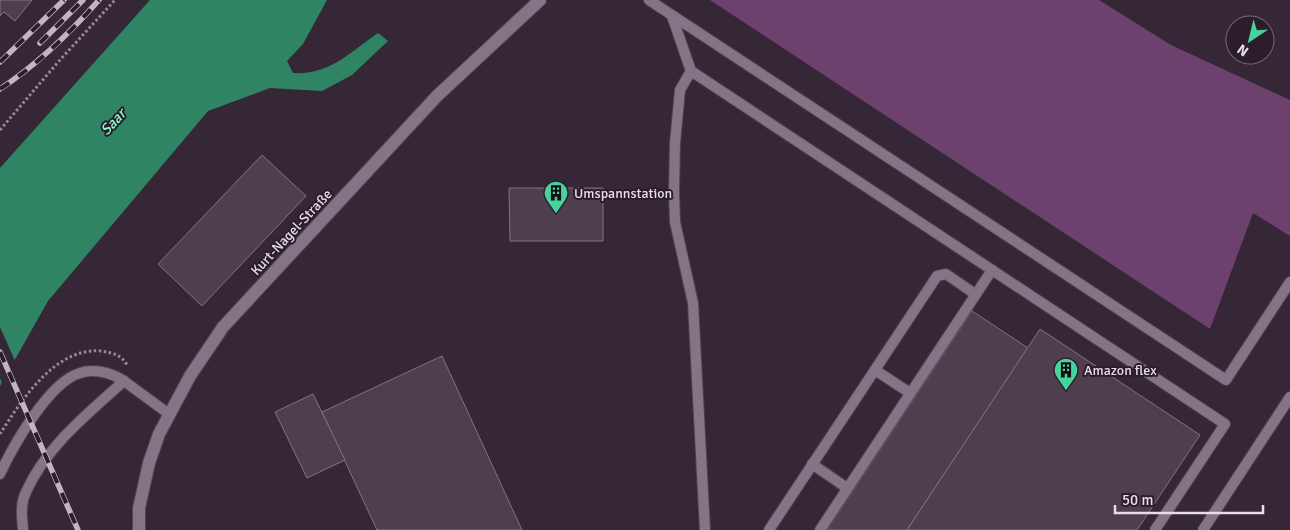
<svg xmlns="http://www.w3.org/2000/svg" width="1290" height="530" viewBox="0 0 1290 530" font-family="Signika,sans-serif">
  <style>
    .green { fill: #6c416e }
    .water { fill: #2f8563 }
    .pier { fill: #352735 }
    .building { fill: #4e3e4e; stroke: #837284 }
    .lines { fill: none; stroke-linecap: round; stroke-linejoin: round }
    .service-casing { stroke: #514552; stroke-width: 12 }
    .minor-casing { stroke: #514552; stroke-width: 14 }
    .path { stroke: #968a96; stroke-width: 3; stroke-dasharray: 2.5 2.5; stroke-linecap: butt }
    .service { stroke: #857485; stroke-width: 10 }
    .minor { stroke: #857485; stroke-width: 12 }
    .rail-casing { stroke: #c0b5c0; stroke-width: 5.5 }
    .rail { stroke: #2b1d2b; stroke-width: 4; stroke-dasharray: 11; stroke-linecap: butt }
    .labels { text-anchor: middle; stroke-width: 4; stroke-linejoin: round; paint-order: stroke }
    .poi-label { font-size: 14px; fill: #e7dde7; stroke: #2b1d2b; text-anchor: start }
    .street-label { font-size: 14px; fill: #e7dde7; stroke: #2b1d2b }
    .water-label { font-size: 15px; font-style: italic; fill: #8afecc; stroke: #2b1d2b }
  </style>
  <rect width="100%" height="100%" fill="#352735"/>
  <polygon class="green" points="710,0 1099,0 1171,45 1290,100 1290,236 1253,213 1210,329"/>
  <path class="water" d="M150 0H327L303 44 287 61 293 73C330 75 349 53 378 33L388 41 352 75 322 91 270 88 208 111 48 301 0 386V168Z"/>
  <polygon class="pier" points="0,327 16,363 3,386 0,378"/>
  <g class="building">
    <polygon points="0,0 32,0 15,21 4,12 0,16"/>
    <polygon points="262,155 306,196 202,306 158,264"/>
    <polygon points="509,188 603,188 603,241 510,241"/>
    <polygon points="972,311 1028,348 907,530 827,530"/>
    <polygon points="1040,329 1200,435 1137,530 907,530"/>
    <polygon points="442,356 522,530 377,530 322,412"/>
    <polygon points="313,394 345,460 307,478 275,412"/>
  </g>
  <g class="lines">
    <defs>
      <g id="service">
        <polyline points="649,0 1226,380 1290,282"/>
        <polyline points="672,16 691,71"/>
        <polyline points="875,370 910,393"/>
        <polyline points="812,464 847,488"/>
        <path d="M0 474C13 446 49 382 80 373 94 368 112 373 124 381"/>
        <path d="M23 530C22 517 20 504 26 492 46 447 88 413 124 381L169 414"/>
        <polyline points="705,530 693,303 675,222 674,192 675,143 680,90 691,71 1225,424 1155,530"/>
        <polyline points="769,530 937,276 946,274 975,294"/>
        <polyline points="820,530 992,270"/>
        <polyline points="1203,530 1290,397"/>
      </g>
      <polyline id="minor" points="139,530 139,508 149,463 159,434 190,376 223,327 437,96 540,0"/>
    </defs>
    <use href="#service" class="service-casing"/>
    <use href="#minor" class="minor-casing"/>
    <g class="path">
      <polyline points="0,130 59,61 115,0"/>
      <path d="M0 434C21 401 55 347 101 351 112 353 121 354 127 365"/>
    </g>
    <use href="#service" class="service"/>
    <use href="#minor" class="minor"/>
    <defs>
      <g id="rail">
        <polyline points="40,43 83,0"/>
        <polyline points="0,62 64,0"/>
        <path d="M0 89C38 64 69 34 99 0"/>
        <polyline points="0,352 78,530"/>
      </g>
    </defs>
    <use href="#rail" class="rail-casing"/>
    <use href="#rail" class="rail"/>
  </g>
  <defs>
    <symbol id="building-pin" viewBox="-11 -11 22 30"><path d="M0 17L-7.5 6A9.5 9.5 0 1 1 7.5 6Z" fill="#46d49e" stroke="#2b1d2b"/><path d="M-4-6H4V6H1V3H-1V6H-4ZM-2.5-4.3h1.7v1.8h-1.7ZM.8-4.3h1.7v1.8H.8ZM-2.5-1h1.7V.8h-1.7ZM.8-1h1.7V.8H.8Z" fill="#111"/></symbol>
  </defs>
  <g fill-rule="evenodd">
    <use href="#building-pin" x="542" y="179" width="28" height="38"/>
    <use href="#building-pin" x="1052" y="356" width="28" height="38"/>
  </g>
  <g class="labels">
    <g class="poi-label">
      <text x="574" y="198">Umspannstation</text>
      <text x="1084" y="375">Amazon flex</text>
    </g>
    <g class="street-label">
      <text transform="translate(291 232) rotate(-47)" y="5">Kurt-Nagel-Straße</text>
    </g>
    <g class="water-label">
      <text transform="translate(113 122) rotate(-47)" y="5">Saar</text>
    </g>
  </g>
  <g transform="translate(1250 40) rotate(215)"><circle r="24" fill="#2b1d2b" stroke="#766a76"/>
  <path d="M0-4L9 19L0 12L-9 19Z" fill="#46d49e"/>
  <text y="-8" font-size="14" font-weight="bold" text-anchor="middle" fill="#e7dde7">N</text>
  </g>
  <path d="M1115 505v8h148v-8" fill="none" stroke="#e7dde7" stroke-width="2.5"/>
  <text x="1122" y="505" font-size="15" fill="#e7dde7" stroke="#2b1d2b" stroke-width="4" paint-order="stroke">50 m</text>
</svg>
